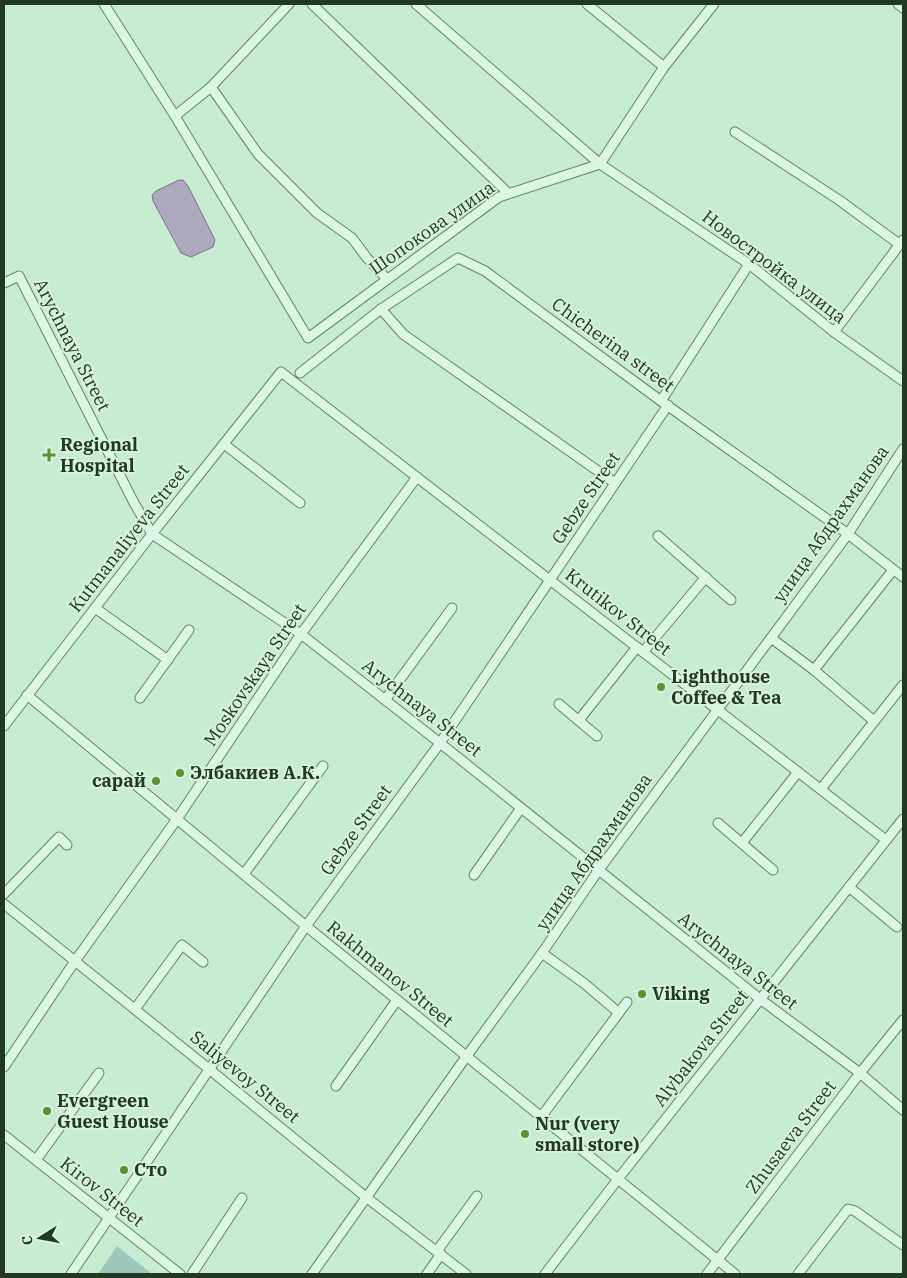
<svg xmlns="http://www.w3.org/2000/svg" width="907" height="1278" viewBox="0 0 907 1278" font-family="'IBM Plex Serif',serif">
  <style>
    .green { fill: #9dc9bb }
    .water { fill: #afa9c0; stroke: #79708e }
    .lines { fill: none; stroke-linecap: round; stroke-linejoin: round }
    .minor-casing { stroke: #5e8662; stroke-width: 11 }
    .minor { stroke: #dbf7e3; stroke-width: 9 }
    .poi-dot { fill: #5c9133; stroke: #d7f3df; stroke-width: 2 }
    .labels { text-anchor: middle; stroke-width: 4; stroke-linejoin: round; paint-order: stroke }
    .street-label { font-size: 18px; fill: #213822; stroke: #d7f3df }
    .poi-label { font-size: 18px; font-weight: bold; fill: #213822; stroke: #d7f3df; text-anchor: start }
  </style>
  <rect width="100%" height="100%" fill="#c8ecd2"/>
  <polygon class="green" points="117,1246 152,1274 98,1274"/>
  <polygon class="water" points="179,180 183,180 188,186 215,240 213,247 191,257 181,253 153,201 152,195 156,191"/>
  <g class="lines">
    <defs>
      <g id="minor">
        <polyline points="104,4 175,116 308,338 499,197 600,164 664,67 714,4"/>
        <polyline points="312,4 508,193"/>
        <polyline points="416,4 600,164 749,264 834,332 903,381"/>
        <polyline points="587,4 664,67"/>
        <polyline points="898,4 903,8"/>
        <polyline points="211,87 258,154 317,213 352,238 367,258 387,279"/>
        <polyline points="175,116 211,87 289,4"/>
        <polyline points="735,132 839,200 899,244"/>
        <polyline points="4,283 19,276 133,501 152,534 301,634 440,743 760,999 860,1073 903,1110"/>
        <polyline points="381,309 403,334 615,483"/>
        <polyline points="834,332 903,240"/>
        <polyline points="300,373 381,309 458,258 485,271 661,401 848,534 903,577"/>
        <polyline points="661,401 749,264"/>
        <polyline points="224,444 300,503"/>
        <polyline points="658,536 731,600"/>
        <polyline points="95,608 168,660"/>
        <polyline points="771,638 814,670 874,721"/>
        <polyline points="643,652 706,577"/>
        <polyline points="814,670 893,570"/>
        <polyline points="27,695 306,926 735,1274"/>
        <polyline points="140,698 189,630"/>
        <polyline points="385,700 452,608"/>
        <polyline points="559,704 597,736"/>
        <polyline points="579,720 637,647"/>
        <polyline points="4,726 152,534 281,372 886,840"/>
        <polyline points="821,789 903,685"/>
        <polyline points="718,823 773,870"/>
        <polyline points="742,843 798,772"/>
        <polyline points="244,874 323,766"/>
        <polyline points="474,875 521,808"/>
        <polyline points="849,887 897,927"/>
        <polyline points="4,894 59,837 67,845"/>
        <polyline points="4,904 209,1069 367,1198 466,1274"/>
        <polyline points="542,953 585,984 619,1013"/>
        <polyline points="135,1009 182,945 203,962"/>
        <polyline points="4,1067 75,961 177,819 301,634 417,477"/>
        <polyline points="336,1086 397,1000"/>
        <polyline points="541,1117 627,1002"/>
        <polyline points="4,1135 180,1274"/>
        <polyline points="36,1160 99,1073"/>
        <polyline points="437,1251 477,1196"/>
        <polyline points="71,1274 306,926 440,743 668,405"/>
        <polyline points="192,1274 242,1198"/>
        <polyline points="312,1274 466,1057 542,953 598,871 848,534 903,449"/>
        <polyline points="427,1274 441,1254"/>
        <polyline points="545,1274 618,1179 903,819"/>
        <polyline points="707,1274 860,1073 903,1020"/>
        <polyline points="798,1274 848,1209 855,1211 903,1245"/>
      </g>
    </defs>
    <use href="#minor" class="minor-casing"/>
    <use href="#minor" class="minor"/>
  </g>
  <g class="poi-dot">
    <path d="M46.5 447.5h5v5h5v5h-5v5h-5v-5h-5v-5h5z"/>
    <circle cx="661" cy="687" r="5"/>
    <circle cx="180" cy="773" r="5"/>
    <circle cx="156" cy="781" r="5"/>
    <circle cx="642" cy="994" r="5"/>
    <circle cx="47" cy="1111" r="5"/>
    <circle cx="525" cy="1134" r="5"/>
    <circle cx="124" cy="1170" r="5"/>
  </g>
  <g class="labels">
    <g class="street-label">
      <text transform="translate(432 228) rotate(-35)" y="6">Шопокова улица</text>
      <text transform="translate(774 267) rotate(37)" y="6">Новостройка улица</text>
      <text transform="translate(72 345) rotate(63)" y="6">Arychnaya Street</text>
      <text transform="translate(613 345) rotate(36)" y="6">Chicherina street</text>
      <text transform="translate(586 498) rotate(-56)" y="6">Gebze Street</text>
      <text transform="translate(831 524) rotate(-55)" y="6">улица Абдрахманова</text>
      <text transform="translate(129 538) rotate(-52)" y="6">Kutmanaliyeva Street</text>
      <text transform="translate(618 612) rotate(38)" y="6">Krutikov Street</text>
      <text transform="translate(255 675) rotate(-56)" y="6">Moskovskaya Street</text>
      <text transform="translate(422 708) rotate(38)" y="6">Arychnaya Street</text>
      <text transform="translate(356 830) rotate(-54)" y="6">Gebze Street</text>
      <text transform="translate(594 852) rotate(-55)" y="6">улица Абдрахманова</text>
      <text transform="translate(738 961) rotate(38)" y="6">Arychnaya Street</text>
      <text transform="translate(390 974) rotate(39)" y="6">Rakhmanov Street</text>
      <text transform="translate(701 1048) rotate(-52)" y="6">Alybakova Street</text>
      <text transform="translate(245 1077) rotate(39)" y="6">Saliyevoy Street</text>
      <text transform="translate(791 1137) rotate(-53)" y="6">Zhusaeva Street</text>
      <text transform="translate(102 1192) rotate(38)" y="6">Kirov Street</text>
    </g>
    <g class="poi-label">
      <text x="60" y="451">Regional<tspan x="60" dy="21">Hospital</tspan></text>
      <text x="671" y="683">Lighthouse<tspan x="671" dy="21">Coffee &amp; Tea</tspan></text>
      <text x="190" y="779">Элбакиев А.К.</text>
      <text x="146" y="787" text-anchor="end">сарай</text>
      <text x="652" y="1000">Viking</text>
      <text x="57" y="1107">Evergreen<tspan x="57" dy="21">Guest House</tspan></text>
      <text x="535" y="1130">Nur (very<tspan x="535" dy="21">small store)</tspan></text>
      <text x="134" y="1176">Сто</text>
    </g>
  </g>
  <rect width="907" height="1278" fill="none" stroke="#213822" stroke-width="10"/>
  <g transform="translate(40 1238) rotate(259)" stroke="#d7f3df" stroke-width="4" paint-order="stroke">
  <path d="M0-4L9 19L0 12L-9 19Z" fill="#213822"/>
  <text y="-8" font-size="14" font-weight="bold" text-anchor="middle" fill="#213822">С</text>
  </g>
</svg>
